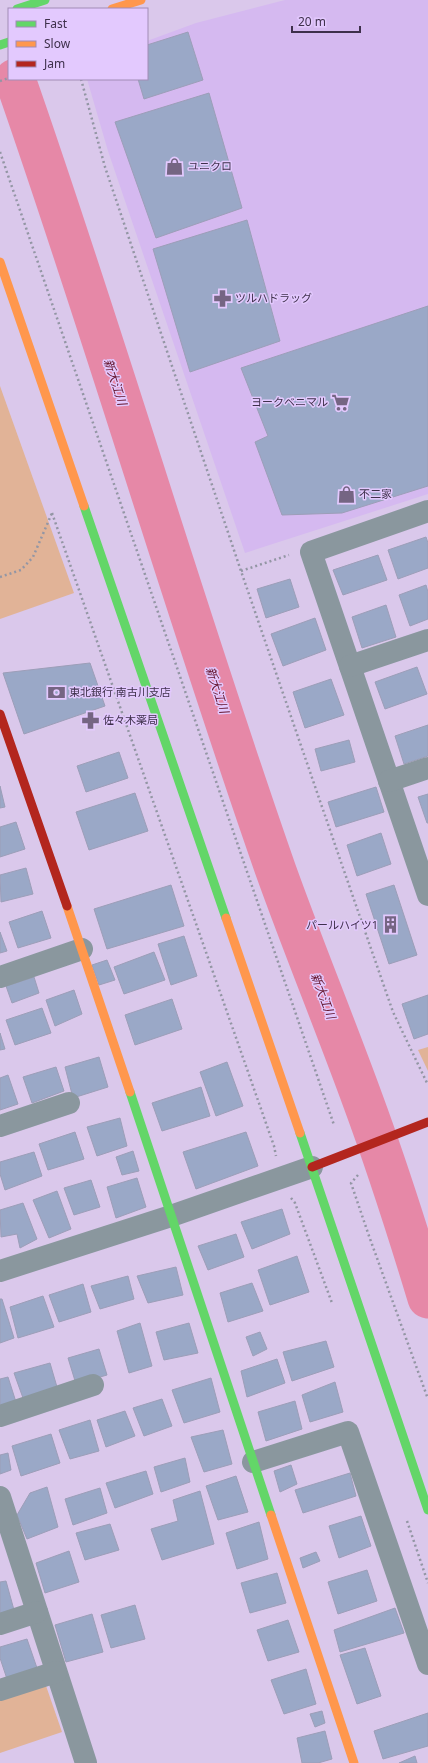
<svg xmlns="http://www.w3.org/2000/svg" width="428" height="1763" viewBox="0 0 428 1763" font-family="'Noto Sans','Noto Sans JP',sans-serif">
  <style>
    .built { fill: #d5b9f0 }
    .green { fill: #e1b397 }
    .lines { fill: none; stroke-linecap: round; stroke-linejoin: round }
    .river { stroke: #e688a7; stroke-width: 41 }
    .building { fill: #9aa8c7; stroke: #9c9eb8 }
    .path { stroke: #9396a4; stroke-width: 2.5; stroke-dasharray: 2 3; stroke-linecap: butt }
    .street { stroke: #8a979e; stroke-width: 22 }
    .fast { stroke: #63d668; stroke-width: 9 }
    .slow { stroke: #ff974d; stroke-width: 9 }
    .jam { stroke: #b3261e; stroke-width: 9 }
    .labels { text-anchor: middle; stroke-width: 3; stroke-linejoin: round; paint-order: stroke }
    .poi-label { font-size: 11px; fill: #3e304b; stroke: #e3c9fe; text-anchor: start }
    .water-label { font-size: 12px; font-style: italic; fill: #64142d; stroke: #e3c9fe }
  </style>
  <rect width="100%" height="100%" fill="#dac8eb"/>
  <polygon class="built" points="285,0 428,0 428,494 245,553 108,151 87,79 147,79 147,41 196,23"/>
  <g class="green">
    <polygon points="0,386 74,593 0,619"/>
    <polygon points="428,1047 428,1071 418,1050"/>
    <polygon points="44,1680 62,1732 0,1753 0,1695"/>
  </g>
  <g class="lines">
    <path class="river" d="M15 79C107 342 184 609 276 871 304 949 335 1024 363 1101 387 1166 408 1232 428 1298"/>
  </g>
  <g class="building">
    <polygon points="188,32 203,80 144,99 138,79 147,79 147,45"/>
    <polygon points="209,93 242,208 156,238 115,122"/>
    <polygon points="247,220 280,341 190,372 153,249"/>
    <polygon points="428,306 428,486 342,513 282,515 255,442 268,436 241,368"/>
    <polygon points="426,537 428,543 428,568 398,579 388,550"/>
    <polygon points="378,555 387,580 343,595 333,570"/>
    <polygon points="290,579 299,607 266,618 257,589"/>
    <polygon points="426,585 428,592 428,619 410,626 399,595"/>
    <polygon points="386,605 396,637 362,648 352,617"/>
    <polygon points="315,618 326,650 283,666 271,634"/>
    <polygon points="90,663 105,706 24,734 3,673"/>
    <polygon points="417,667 427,694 385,709 375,682"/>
    <polygon points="331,679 344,715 305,728 293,692"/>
    <polygon points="428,725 428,756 404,764 395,736"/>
    <polygon points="349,740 355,762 321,771 315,749"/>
    <polygon points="119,752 128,778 86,792 77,766"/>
    <polygon points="0,786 5,807 0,808"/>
    <polygon points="376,787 384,812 336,827 328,802"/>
    <polygon points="135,793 148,831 89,850 76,812"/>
    <polygon points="428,794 428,823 427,823 418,797"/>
    <polygon points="16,822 25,849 0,857 0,827"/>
    <polygon points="381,833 391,864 357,876 347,845"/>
    <polygon points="26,868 33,894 1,902 0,875"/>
    <polygon points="171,885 184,926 107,949 94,909"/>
    <polygon points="394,885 417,955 389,964 366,894"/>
    <polygon points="42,911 51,938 18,948 9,922"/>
    <polygon points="0,932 7,951 0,953"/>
    <polygon points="184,936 197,976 171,985 158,944"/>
    <polygon points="154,952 165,980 124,994 114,967"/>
    <polygon points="107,960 115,980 99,985 92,965"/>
    <polygon points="34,977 39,993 12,1003 6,986"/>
    <polygon points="74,990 82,1014 55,1026 46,1000"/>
    <polygon points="428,995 428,1034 414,1039 402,1004"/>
    <polygon points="172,999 182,1029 135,1045 125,1015"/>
    <polygon points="42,1008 51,1033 15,1045 6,1020"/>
    <polygon points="0,1033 5,1049 0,1050"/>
    <polygon points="99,1057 108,1087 73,1098 65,1067"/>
    <polygon points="227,1062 243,1106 216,1116 200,1072"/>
    <polygon points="56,1067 64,1091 32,1103 23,1077"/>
    <polygon points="8,1075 18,1104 0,1110 0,1078"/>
    <polygon points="201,1087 210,1116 162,1131 152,1103"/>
    <polygon points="120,1118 127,1146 97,1156 87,1127"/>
    <polygon points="75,1132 84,1159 48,1170 39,1144"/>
    <polygon points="246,1132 258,1166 196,1189 183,1152"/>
    <polygon points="133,1151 139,1171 122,1175 116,1157"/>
    <polygon points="34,1152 42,1176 5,1190 0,1174 0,1162"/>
    <polygon points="137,1178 146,1207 116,1218 107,1187"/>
    <polygon points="91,1180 100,1207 74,1215 64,1188"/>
    <polygon points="57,1191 71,1229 49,1238 33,1200"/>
    <polygon points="23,1203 37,1239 20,1248 17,1234 1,1237 0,1210"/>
    <polygon points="282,1209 290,1234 252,1249 241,1222"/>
    <polygon points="236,1234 244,1257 208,1270 198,1246"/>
    <polygon points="297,1256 309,1292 270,1305 258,1270"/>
    <polygon points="176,1267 183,1295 148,1303 137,1276"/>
    <polygon points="128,1276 134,1299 100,1309 91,1286"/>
    <polygon points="252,1283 263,1311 228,1322 220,1293"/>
    <polygon points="83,1284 91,1312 59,1322 49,1295"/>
    <polygon points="43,1296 54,1327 18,1338 10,1307"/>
    <polygon points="0,1299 2,1299 14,1338 0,1343"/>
    <polygon points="140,1323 152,1366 129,1373 117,1331"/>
    <polygon points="189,1323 198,1353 164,1360 156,1332"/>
    <polygon points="260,1332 267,1349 253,1356 246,1337"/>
    <polygon points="326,1341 334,1367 292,1381 283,1352"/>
    <polygon points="99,1349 107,1375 76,1384 68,1358"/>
    <polygon points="277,1359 285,1383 247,1397 241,1371"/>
    <polygon points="50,1363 57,1387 23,1398 14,1373"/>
    <polygon points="8,1377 16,1402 0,1408 0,1379"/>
    <polygon points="211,1378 220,1412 184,1423 172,1390"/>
    <polygon points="335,1382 343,1412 310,1422 302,1395"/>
    <polygon points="162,1399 172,1426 144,1436 133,1408"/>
    <polygon points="295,1401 302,1429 266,1441 258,1412"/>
    <polygon points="125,1411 135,1436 106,1447 97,1420"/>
    <polygon points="90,1420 99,1451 70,1459 59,1430"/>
    <polygon points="223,1430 232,1464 204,1472 191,1437"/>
    <polygon points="51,1434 60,1463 21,1476 12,1446"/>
    <polygon points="8,1453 11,1470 0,1474 0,1455"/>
    <polygon points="185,1458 190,1482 161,1492 154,1467"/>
    <polygon points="291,1465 297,1484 280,1492 274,1471"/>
    <polygon points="146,1471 153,1494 115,1508 106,1483"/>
    <polygon points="350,1473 356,1496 303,1513 295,1490"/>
    <polygon points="236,1476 248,1512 218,1520 206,1486"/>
    <polygon points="47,1487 58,1527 27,1539 17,1515 30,1493"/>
    <polygon points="100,1488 107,1513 73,1525 65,1499"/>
    <polygon points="200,1491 214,1544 162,1560 151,1529 178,1521 173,1500"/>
    <polygon points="361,1516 371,1546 339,1558 329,1526"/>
    <polygon points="259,1522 268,1559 237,1569 226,1533"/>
    <polygon points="110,1524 119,1550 85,1560 76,1533"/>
    <polygon points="69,1551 79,1582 45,1593 36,1563"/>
    <polygon points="316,1552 320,1561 303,1568 300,1558"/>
    <polygon points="367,1570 377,1601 338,1614 328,1582"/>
    <polygon points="277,1573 286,1603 250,1613 241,1583"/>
    <polygon points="6,1581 14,1610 0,1614 0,1582"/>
    <polygon points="135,1605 145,1639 111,1648 101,1615"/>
    <polygon points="395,1608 404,1633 340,1652 334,1630"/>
    <polygon points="92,1614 103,1652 66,1662 55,1625"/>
    <polygon points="288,1620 299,1652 268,1661 257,1630"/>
    <polygon points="27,1639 37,1668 7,1679 0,1658 0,1647"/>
    <polygon points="365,1648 381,1696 357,1704 340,1655"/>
    <polygon points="306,1669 316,1704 284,1714 271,1680"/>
    <polygon points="322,1711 325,1723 315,1727 310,1714"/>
    <polygon points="428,1713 428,1746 383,1759 374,1731"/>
    <polygon points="325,1731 332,1759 318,1763 302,1763 297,1738"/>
    <polygon points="415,1756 417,1763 399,1763"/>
  </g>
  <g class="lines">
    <g class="path">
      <polyline points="81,79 105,167 241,571 342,865 393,1012 428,1085"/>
      <polyline points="0,81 9,78"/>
      <polyline points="0,152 334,1125"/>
      <polyline points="52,513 274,1146 276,1156"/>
      <polyline points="241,571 289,555"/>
      <polyline points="0,577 21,570 33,557 52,513"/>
      <polyline points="358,1175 351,1183 369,1236 428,1399"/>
      <polyline points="291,1198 295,1203 332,1303"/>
      <polyline points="407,1521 428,1583"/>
    </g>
    <g class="street">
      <polyline points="428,511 311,552 428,895"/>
      <polyline points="350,666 428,640"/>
      <polyline points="389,781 428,768"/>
      <polyline points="0,977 82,949"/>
      <polyline points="0,1126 69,1103"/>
      <polyline points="0,1271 171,1216 312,1167"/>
      <polyline points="0,1416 93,1385"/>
      <polyline points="253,1462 348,1432 428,1664"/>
      <polyline points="0,1497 86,1763"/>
      <polyline points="0,1624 37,1612"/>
      <polyline points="0,1690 56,1672"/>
    </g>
    <g class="fast">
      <polyline points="17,9 45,0"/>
      <polyline points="0,45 9,42"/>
      <polyline points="84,506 226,918"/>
      <polyline points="130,1092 271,1515"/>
      <polyline points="300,1133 428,1510"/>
    </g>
    <g class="slow">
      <polyline points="112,9 141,0"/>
      <polyline points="0,262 84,506"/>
      <polyline points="67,906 130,1092"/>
      <polyline points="226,918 300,1133"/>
      <polyline points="271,1515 354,1763"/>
    </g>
    <g class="jam">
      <polyline points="0,714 67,906"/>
      <polyline points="312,1167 428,1122"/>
    </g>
  </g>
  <defs>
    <symbol id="shop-bare" viewBox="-9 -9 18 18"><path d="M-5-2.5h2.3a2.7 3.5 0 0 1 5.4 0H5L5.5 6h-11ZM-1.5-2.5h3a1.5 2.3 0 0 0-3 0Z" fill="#756583" stroke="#e3c9fe" stroke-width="2.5" paint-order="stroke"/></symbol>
    <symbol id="pharmacy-bare" viewBox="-9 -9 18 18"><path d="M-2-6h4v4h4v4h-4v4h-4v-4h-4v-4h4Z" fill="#756583" stroke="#e3c9fe" stroke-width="2.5" paint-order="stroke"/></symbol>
    <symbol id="supermarket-bare" viewBox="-9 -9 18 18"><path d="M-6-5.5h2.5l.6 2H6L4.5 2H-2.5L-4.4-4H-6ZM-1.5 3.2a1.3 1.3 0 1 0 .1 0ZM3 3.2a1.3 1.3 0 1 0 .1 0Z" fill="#756583" stroke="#e3c9fe" stroke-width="2.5" paint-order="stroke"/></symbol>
    <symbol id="bank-bare" viewBox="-9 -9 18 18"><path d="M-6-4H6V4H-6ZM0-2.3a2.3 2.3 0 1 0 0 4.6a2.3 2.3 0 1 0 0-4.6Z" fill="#756583" stroke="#e3c9fe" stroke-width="2.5" paint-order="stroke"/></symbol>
    <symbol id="building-bare" viewBox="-9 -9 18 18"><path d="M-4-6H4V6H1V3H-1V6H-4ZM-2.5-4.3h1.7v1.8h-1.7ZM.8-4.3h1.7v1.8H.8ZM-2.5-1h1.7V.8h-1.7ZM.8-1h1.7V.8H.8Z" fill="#756583" stroke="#e3c9fe" stroke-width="2.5" paint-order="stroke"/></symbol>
  </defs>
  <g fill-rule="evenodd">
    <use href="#shop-bare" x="162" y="154" width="25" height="25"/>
    <use href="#pharmacy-bare" x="210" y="286" width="25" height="25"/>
    <use href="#supermarket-bare" x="328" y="390" width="25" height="25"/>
    <use href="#shop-bare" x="334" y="482" width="25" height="25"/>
    <use href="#bank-bare" x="44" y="680" width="25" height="25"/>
    <use href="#pharmacy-bare" x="78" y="708" width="25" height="25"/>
    <use href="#building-bare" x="378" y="912" width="25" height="25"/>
  </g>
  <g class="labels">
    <g class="poi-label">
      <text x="188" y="170">ユニクロ</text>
      <text x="235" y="302">ツルハドラッグ</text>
      <text x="328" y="406" text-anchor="end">ヨークベニマル</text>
      <text x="359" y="498">不二家</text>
      <text x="69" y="696">東北銀行 南古川支店</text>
      <text x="103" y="724">佐々木薬局</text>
      <text x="378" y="929" text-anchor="end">パールハイツ1</text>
    </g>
    <g class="water-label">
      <text transform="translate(115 382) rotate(72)" y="4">新大江川</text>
      <text transform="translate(217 690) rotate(72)" y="4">新大江川</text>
      <text transform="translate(323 996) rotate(69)" y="4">新大江川</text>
    </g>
  </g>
  <rect x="8" y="8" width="140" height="72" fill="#e3c9fe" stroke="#a18cb6"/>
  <rect x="16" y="21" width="20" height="6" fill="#63d668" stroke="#a18cb6"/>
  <text x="44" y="28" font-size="12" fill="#3e304b">Fast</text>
  <rect x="16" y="41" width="20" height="6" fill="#ff974d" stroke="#a18cb6"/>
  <text x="44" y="48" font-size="12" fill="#3e304b">Slow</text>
  <rect x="16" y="61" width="20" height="6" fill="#b3261e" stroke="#a18cb6"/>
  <text x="44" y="68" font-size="12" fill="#3e304b">Jam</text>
  <path d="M292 26v6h68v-6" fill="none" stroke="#3e304b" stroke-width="2"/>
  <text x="298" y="26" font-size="12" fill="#3e304b" stroke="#e3c9fe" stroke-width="3" paint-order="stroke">20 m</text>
</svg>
